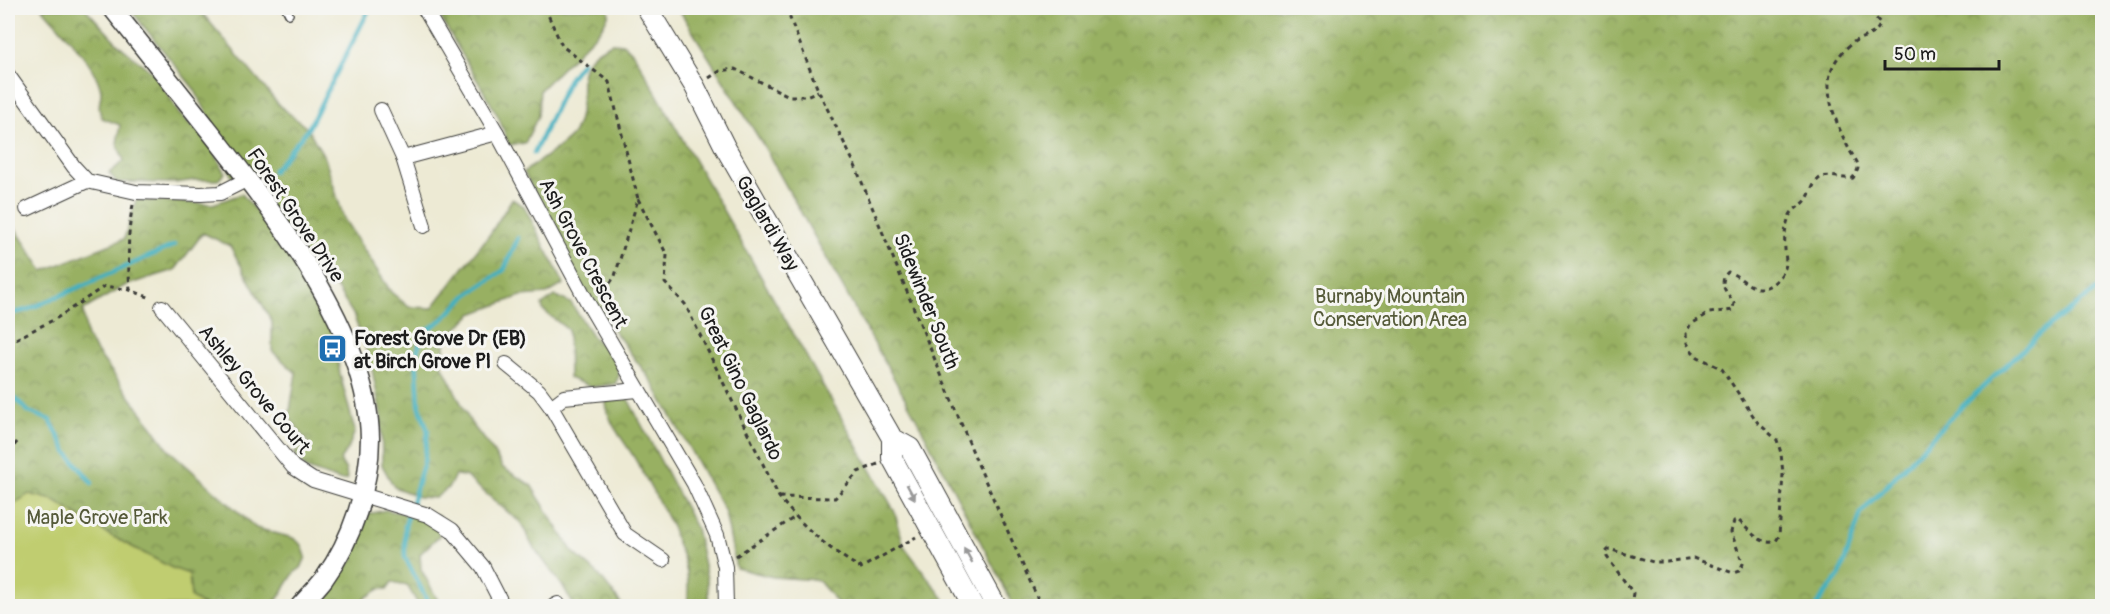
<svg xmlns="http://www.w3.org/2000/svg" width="2110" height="614" viewBox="0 0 2110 614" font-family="Pangolin,sans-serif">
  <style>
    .green { fill: #c0cd6f; stroke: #6e7446; stroke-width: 1.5 }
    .forest { fill: url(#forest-crowns); stroke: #5a663f; stroke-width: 1.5 }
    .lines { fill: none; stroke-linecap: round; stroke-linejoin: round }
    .stream { stroke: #43b0c0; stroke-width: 4.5 }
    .service-casing { stroke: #3b3b38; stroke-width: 10 }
    .minor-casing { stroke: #3b3b38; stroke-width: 16 }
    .tertiary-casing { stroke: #3b3b38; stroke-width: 21 }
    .secondary-casing { stroke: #3b3b38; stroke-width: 22 }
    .path { stroke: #3b3b38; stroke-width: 3; stroke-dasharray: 4.5 4.5; stroke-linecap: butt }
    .service { stroke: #fff; stroke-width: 7 }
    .minor { stroke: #fff; stroke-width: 14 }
    .tertiary { stroke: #fff; stroke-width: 18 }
    .secondary { stroke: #fff; stroke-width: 20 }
    .oneway { fill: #999 }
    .labels { text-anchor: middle; stroke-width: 6; stroke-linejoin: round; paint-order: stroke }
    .street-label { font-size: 20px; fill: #1c1c1c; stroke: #f6f6f2 }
    .park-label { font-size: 20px; fill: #555a39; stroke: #f6f6f2 }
    .poi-label { font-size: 20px; font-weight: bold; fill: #1c1c1c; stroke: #f6f6f2; text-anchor: start }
  </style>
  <defs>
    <pattern id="forest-crowns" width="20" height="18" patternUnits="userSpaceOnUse" patternTransform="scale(1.5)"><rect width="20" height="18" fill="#98b062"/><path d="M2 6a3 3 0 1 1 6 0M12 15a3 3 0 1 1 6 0" fill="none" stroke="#7b8e50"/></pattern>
  </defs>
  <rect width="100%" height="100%" fill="#f6f6f2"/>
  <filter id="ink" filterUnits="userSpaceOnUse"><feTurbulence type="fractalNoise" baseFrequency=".0167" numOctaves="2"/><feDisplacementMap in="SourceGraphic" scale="12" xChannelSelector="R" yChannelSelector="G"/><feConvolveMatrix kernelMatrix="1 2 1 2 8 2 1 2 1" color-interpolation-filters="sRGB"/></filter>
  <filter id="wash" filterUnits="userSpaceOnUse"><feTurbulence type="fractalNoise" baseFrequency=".008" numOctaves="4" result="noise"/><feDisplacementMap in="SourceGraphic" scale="24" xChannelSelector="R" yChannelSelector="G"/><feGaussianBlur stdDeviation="1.35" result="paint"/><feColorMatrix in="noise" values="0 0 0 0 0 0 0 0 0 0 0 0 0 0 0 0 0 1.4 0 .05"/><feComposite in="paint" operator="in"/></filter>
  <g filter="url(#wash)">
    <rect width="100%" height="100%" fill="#edead4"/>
    <polygon class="green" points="8,234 265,606 14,606 8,601"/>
    <g class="forest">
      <path d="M42 8H85L119 45 159 78 179 114 208 140 225 173 218 180H195L175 183 117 182 109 173 124 161 117 144 120 125 102 118C95 102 104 98 100 87 94 63 59 27 42 8Z"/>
      <polygon points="129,8 198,8 279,105 308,129 325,158 344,219 391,292 409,307 432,308 490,234 512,199 524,206 564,284 547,294 521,296 472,314 446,339 442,365 471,423 493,451 503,468 531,485 572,551 599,575 623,606 574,606 564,588 532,545 521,523 465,476 455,475 449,487 435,498 419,497 394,487 382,465 381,414 370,360 353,314 330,278 261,212 253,191 231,176 221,139 194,89"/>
      <polygon points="435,8 608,8 609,14 600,30 540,90 538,116 525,143 509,145 498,116"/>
      <polygon points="678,8 2102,8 2102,606 1014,606 916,418 762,143"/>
      <path d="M612 43 624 44 634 54 894 510 904 546 944 599 945 606H840L818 580 773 577 736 568 725 512 652 382 578 282 524 172C537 162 563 146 572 135 575 132 576 126 578 122 589 85 567 63 612 43Z"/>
      <polygon points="242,194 294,258 331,322 340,374 355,431 348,449 340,460 346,470 347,480 339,480 305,468 294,453 309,444 289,417 296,373 272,351 272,322 230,246 203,233 175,270 126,285 83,310 87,338 169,450 256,528 293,538 302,545 306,557 301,568 294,573 274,605 205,606 191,598 189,574 172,568 108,534 53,500 29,494 8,508 8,217 43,271 124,239 136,200 213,204"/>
      <polygon points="555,296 571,303 593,337 616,357 619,376 615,384 591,387 569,378 568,330 543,310 542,305"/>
      <path d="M628 399 696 528 707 579 709 606H687C689 591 688 572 683 557 679 548 674 540 673 529 661 505 648 482 635 459 625 441 606 422 606 401Z"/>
      <polygon points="385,510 417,516 438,516 439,536 420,554 421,569 441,606 419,606 407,585 392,582 387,589 379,589 353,606 310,606 312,600 343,573 354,557 352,537 365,515"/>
    </g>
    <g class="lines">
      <g class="stream">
        <polyline points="534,153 569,79 582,62"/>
        <polyline points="273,171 308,129 370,8"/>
        <polyline points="8,314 27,310 175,245"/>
        <polyline points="8,391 29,412 50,420 67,452 92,483"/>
        <polyline points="430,606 405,557 405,526 424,462 428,431 419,405 416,355 423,333 443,319 467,295 504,270 518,238"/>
        <polyline points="1816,606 1840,575 1861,513 1954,414 2044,330 2102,286"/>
      </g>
    </g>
  </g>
  <g filter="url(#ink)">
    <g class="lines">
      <defs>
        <polyline id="service" points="286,8 289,14"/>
        <g id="minor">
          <polyline points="424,8 497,133 589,305 694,484 717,535 725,567 726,606"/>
          <polyline points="8,75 74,167 87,181 136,192 201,194 220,193 248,179"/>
          <polyline points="381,110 403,158 424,226"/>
          <polyline points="403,158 497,133"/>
          <polyline points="27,209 87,181"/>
          <polyline points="162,307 293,467 313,480 428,515 452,530 483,567 503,606"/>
          <polyline points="506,364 539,391 551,407 625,534 663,560"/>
          <polyline points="551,407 564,397 638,390"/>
          <polyline points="554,606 558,604"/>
        </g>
        <path id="tertiary" d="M112 8C143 47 174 86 205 125 270 207 368 330 370 438 370 486 352 540 324 579 317 588 308 597 300 606"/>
        <g id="secondary">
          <polyline points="647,8 695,87 725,147 892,438 892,458 973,606"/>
          <polyline points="892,438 910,448 996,606"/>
        </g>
      </defs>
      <use href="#service" class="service-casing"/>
      <use href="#minor" class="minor-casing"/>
      <use href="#tertiary" class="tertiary-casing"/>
      <use href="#secondary" class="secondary-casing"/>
      <g class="path">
        <polyline points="545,8 562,46 609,82 638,199 615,276 600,298"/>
        <polyline points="786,8 818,90 854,163 977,462 1041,606"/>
        <polyline points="709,78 720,71 735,69 789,96 806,96 818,91"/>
        <polyline points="2102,106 2102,126"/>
        <path d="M638 199 667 255 665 283 685 304 779 497C801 525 830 551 861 568L916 537"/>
        <path d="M130 290C128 262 127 232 133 205"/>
        <polyline points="8,343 57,318 105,286 130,290 151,298"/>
        <polyline points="8,452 19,440"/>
        <polyline points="779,497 835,498 858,472 878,464"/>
        <polyline points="736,556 795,517"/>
        <polyline points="208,606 211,606"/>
        <polyline points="479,606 487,601"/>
        <path d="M1631 606 1633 593 1607 557 1606 552 1609 549 1653 562H1667L1693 558 1733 573 1739 571 1743 564 1731 532 1734 521H1739C1749 530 1762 547 1776 541L1779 536 1783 474 1781 453 1777 440 1758 423 1722 369 1698 357 1692 351 1687 343 1686 334 1690 325 1709 313 1733 310 1734 303C1727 293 1717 283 1728 272 1739 275 1749 289 1761 288 1771 288 1782 277 1785 268 1787 263 1785 255 1785 249 1784 239 1785 227 1789 217 1793 207 1804 206 1808 197 1812 190 1813 183 1820 178 1830 173 1842 180 1853 178 1855 174 1859 170 1858 165 1857 160 1851 154 1849 149 1839 130 1828 104 1829 83 1829 66 1842 50 1855 41 1864 36 1878 35 1880 23L1868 8"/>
      </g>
      <use href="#service" class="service"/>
      <use href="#minor" class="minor"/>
      <use href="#tertiary" class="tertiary"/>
      <use href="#secondary" class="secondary"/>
    </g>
    <defs><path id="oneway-solid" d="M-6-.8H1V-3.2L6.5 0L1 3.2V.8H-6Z" transform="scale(1.5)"/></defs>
    <g class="oneway">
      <use href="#oneway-solid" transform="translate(911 492) rotate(61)"/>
      <use href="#oneway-solid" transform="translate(968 555) rotate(-119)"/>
    </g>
  </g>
  <defs>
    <symbol id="bus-square" viewBox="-11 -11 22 22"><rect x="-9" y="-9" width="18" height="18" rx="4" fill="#1f6fb2" stroke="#f6f6f2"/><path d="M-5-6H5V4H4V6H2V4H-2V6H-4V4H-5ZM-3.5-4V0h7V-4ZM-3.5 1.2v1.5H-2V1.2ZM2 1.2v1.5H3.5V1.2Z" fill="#fff"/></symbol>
  </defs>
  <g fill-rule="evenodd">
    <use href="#bus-square" x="316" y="332" width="33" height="33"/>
  </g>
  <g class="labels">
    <g class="street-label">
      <text transform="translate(296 215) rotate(56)" y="7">Forest Grove Drive</text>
      <text transform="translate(768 223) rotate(60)" y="7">Gaglardi Way</text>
      <text transform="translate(584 253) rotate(62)" y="7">Ash Grove Crescent</text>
      <text transform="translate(927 301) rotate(68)" y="7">Sidewinder South</text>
      <text transform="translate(741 383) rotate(64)" y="7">Great Gino Gaglardo</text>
      <text transform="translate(255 389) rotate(50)" y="7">Ashley Grove Court</text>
    </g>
    <g class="park-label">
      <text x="1390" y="303">Burnaby Mountain<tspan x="1390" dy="23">Conservation Area</tspan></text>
      <text x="97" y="524">Maple Grove Park</text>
    </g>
    <g class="poi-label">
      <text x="354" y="345">Forest Grove Dr (EB)<tspan x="354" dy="23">at Birch Grove Pl</tspan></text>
    </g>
  </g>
  <rect width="2110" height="614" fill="none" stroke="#f6f6f2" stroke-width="30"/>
  <path d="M1885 60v9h114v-9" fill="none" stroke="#1c1c1c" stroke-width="3"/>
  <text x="1894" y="60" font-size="18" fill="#1c1c1c" stroke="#f6f6f2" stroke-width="4.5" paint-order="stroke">50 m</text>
</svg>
